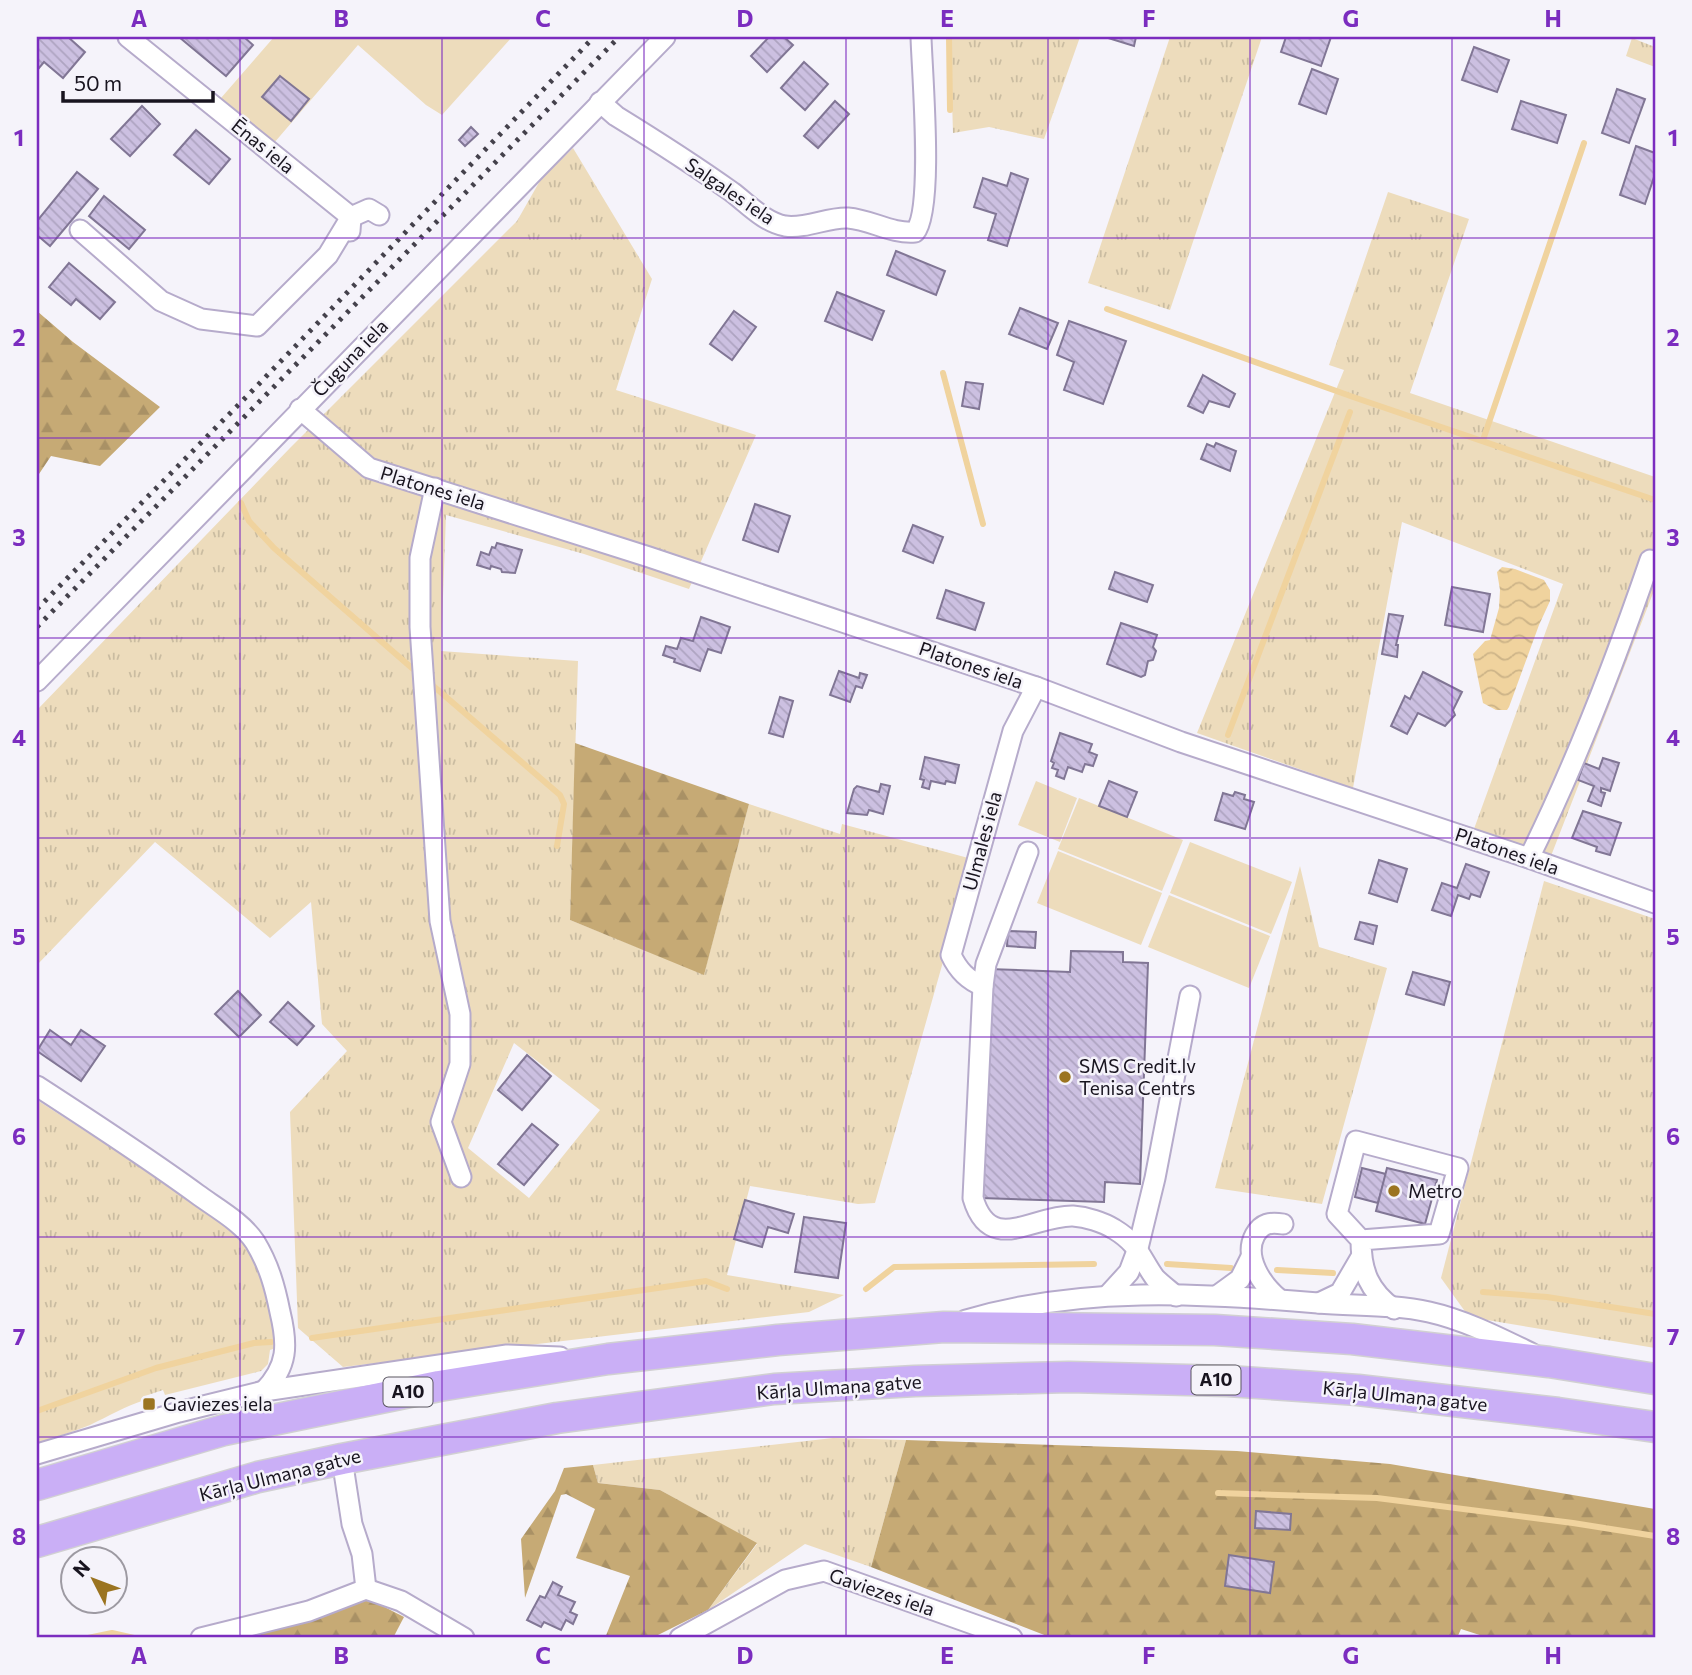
<svg xmlns="http://www.w3.org/2000/svg" width="1692" height="1675" viewBox="0 0 1692 1675" font-family="Commissioner,sans-serif">
  <style>
    .grass { fill: url(#grass-tufts); fill-rule: evenodd }
    .forest { fill: url(#forest-firs) }
    .garden { fill: #eddcbc }
    .water { fill: url(#water-waves) }
    .lines { fill: none; stroke-linecap: round; stroke-linejoin: round }
    .stream { stroke: #f0d39e; stroke-width: 6 }
    .building { fill: url(#building-back-hatch); stroke: #817695; stroke-width: 2 }
    .minor-casing { stroke: #b6abcb; stroke-width: 23 }
    .highway-casing { stroke: #d1d0d2; stroke-width: 33 }
    .minor { stroke: #fff; stroke-width: 19 }
    .highway { stroke: #caaff6; stroke-width: 30 }
    .rail { stroke: #44414b; stroke-width: 5; stroke-dasharray: 3.5 7; stroke-linecap: butt }
    .grid { fill: none; stroke: #7b2cbf; stroke-width: 2; stroke-opacity: 0.55 }
    .poi-dot { fill: #9b7420; stroke: #f5f3fa; stroke-width: 2.5 }
    .labels { text-anchor: middle; stroke-width: 5; stroke-linejoin: round; paint-order: stroke }
    .shield { fill: #f5f3fa; stroke: #5a5761; stroke-width: 2 }
    .shield-label { font-size: 18px; font-weight: bold; fill: #18141f }
    .street-label { font-size: 19px; fill: #18141f; stroke: #f5f3fa }
    .poi-label { font-size: 19px; fill: #18141f; stroke: #f5f3fa; text-anchor: start }
    .neatline { fill: none; stroke: #7b2cbf; stroke-width: 2.5 }
    .grid-label { font-size: 23px; text-anchor: middle; font-weight: bold; fill: #7b2cbf }
  </style>
  <defs>
    <pattern id="grass-tufts" width="24" height="20" patternUnits="userSpaceOnUse" patternTransform="scale(1.75)"><rect width="24" height="20" fill="#eddcbc"/><path d="M3 7l-1-3M5 7V3M7 7l1-3M15 17l-1-3M17 17v-4M19 17l1-3" fill="none" stroke="#cabca1"/></pattern>
    <pattern id="forest-firs" width="22" height="20" patternUnits="userSpaceOnUse" patternTransform="scale(1.75)"><rect width="22" height="20" fill="#c6aa75"/><path d="M5 1l3.5 6h-7zM16 11l3.5 6h-7z" fill="#a99165"/></pattern>
    <pattern id="water-waves" width="16" height="10" patternUnits="userSpaceOnUse" patternTransform="scale(1.75)"><rect width="16" height="10" fill="#f0d39e"/><path d="M0 5q4-4 8 0t8 0" fill="none" stroke="#cdb488"/></pattern>
    <pattern id="building-back-hatch" width="6" height="6" patternUnits="userSpaceOnUse" patternTransform="scale(1.75)"><rect width="6" height="6" fill="#ccc0e1"/><path d="M-1 5l2 2M0 0l6 6M5-1l2 2" fill="none" stroke="#aea4c1"/></pattern>
  </defs>
  <rect width="100%" height="100%" fill="#f5f3fa"/>
  <g class="grass">
    <polygon points="950,37 1080,37 1044,139 989,127 953,133"/>
    <polygon points="1170,37 1262,37 1170,310 1088,283"/>
    <polygon points="1632,38 1655,47 1655,67 1626,56"/>
    <path d="M573 148 652 279 616 390 756 435 689 589 584 554 446 515 441 651 578 661 570 920 704 974 749 804 840 834 842 824 972 859 875 1203 858 1204 750 1186 727 1275 844 1295 809 1312 343 1367 298 1328 290 1112 347 1051 322 1024 311 902 270 938 155 842 37 965V710L290 448 517 221 541 179ZM514 1043 600 1110 529 1198 468 1148Z"/>
    <polygon points="1388,192 1469,219 1410,393 1655,477 1655,588 1551,856 1474,829 1563,584 1402,522 1353,788 1197,733 1344,370 1329,365"/>
    <polygon points="1300,866 1319,947 1387,968 1322,1204 1215,1188"/>
    <polygon points="1544,881 1655,919 1655,1348 1469,1317 1441,1278"/>
    <path d="M37 1100 228 1223 254 1257 273 1323 276 1348 270 1350 268 1364 261 1371 165 1395 163 1390 145 1396V1400C125 1406 109 1416 90 1425 73 1432 54 1437 37 1443Z"/>
    <polygon points="833,1438 906,1440 871,1567 805,1544 708,1610 757,1544 660,1490 598,1483 593,1465"/>
  </g>
  <g class="forest">
    <polygon points="37,311 73,342 160,407 100,466 51,456 37,477"/>
    <polygon points="575,743 749,804 704,975 570,920"/>
    <polygon points="906,1440 1237,1451 1390,1464 1655,1509 1655,1638 1489,1638 1461,1629 1457,1638 1052,1638 871,1567"/>
    <polygon points="593,1465 598,1483 660,1490 757,1543 708,1610 652,1638 605,1638 630,1576 576,1558 595,1509 566,1494 561,1495 525,1598 521,1539 555,1491 564,1468"/>
    <polygon points="367,1598 404,1617 393,1638 249,1638"/>
  </g>
  <g class="garden">
    <polygon points="274,37 512,37 442,115 426,105 358,45 274,143 221,98"/>
    <polygon points="1036,781 1077,798 1060,842 1018,825"/>
    <polygon points="1079,798 1183,840 1162,891 1058,849"/>
    <polygon points="1190,842 1292,882 1271,934 1170,893"/>
    <polygon points="1058,851 1162,893 1141,945 1037,903"/>
    <polygon points="1169,895 1270,936 1249,988 1148,947"/>
  </g>
  <polygon class="water" points="1502,567 1515,569 1544,580 1550,590 1550,601 1539,625 1509,707 1507,710 1496,710 1483,703 1473,654 1485,641 1490,640 1499,608 1500,590 1497,572"/>
  <g class="lines">
    <g class="stream">
      <polyline points="949,37 950,110"/>
      <polyline points="1107,309 1356,398 1655,500"/>
      <polyline points="943,373 983,524"/>
      <polyline points="1483,440 1584,143"/>
      <polyline points="241,503 249,521 274,548 413,669"/>
      <polyline points="431,684 560,795 564,804 557,846"/>
      <polyline points="1228,735 1350,412"/>
      <polyline points="1167,1264 1231,1268"/>
      <polyline points="1277,1270 1333,1273"/>
      <polyline points="866,1289 894,1267 1094,1264"/>
      <polyline points="1483,1292 1547,1297 1655,1314"/>
      <polyline points="312,1338 706,1281 727,1289"/>
      <polyline points="37,1411 156,1368 254,1343 271,1342"/>
      <polyline points="1218,1493 1377,1498 1573,1523 1655,1536"/>
      <polyline points="88,1638 112,1633 134,1638"/>
    </g>
  </g>
  <g class="building">
    <polygon points="37,37 68,37 85,52 63,78 44,62 39,68 37,66"/>
    <polygon points="179,37 244,37 253,45 226,76"/>
    <polygon points="769,37 784,37 793,45 767,72 751,56"/>
    <polygon points="1105,37 1136,37 1134,46"/>
    <polygon points="1286,37 1331,37 1321,66 1281,52"/>
    <polygon points="1474,47 1509,60 1497,92 1462,80"/>
    <polygon points="804,62 828,84 805,110 781,88"/>
    <polygon points="1312,69 1338,79 1326,114 1299,104"/>
    <polygon points="280,76 309,99 291,121 262,97"/>
    <polygon points="1617,89 1645,99 1629,143 1602,133"/>
    <polygon points="835,101 849,114 818,148 804,136"/>
    <polygon points="1521,101 1566,115 1557,143 1512,129"/>
    <polygon points="142,106 160,124 130,156 111,139"/>
    <polygon points="471,127 478,134 465,146 459,140"/>
    <polygon points="196,130 230,159 209,184 174,155"/>
    <polygon points="1636,146 1655,153 1655,174 1645,204 1620,195"/>
    <polygon points="77,172 98,189 50,246 37,235 37,221"/>
    <polygon points="1011,173 1028,179 1007,246 988,240 996,214 974,207 983,178 1007,186"/>
    <polygon points="104,196 145,230 129,249 89,216"/>
    <polygon points="896,251 945,271 936,295 887,275"/>
    <polygon points="69,263 115,302 100,319 76,299 71,305 49,287"/>
    <polygon points="837,292 884,311 872,340 825,321"/>
    <polygon points="1020,308 1058,323 1047,349 1009,334"/>
    <polygon points="734,311 756,327 732,360 710,344"/>
    <polygon points="1069,321 1126,341 1103,404 1064,390 1074,362 1057,355"/>
    <polygon points="1203,375 1235,394 1229,407 1209,401 1203,413 1188,406"/>
    <polygon points="966,382 983,384 979,409 962,406"/>
    <polygon points="1216,443 1236,451 1230,471 1201,459 1207,444 1214,447"/>
    <polygon points="755,504 790,516 778,552 743,540"/>
    <polygon points="913,525 943,537 933,563 903,551"/>
    <polygon points="497,543 522,550 515,573 502,572 501,569 491,566 490,569 477,565 481,552 489,555 492,547 495,548"/>
    <polygon points="1115,572 1153,585 1147,602 1109,589"/>
    <polygon points="1452,587 1490,594 1483,632 1445,625"/>
    <polygon points="946,590 984,603 975,630 937,618"/>
    <polygon points="1389,614 1403,616 1396,645 1398,645 1397,657 1382,654"/>
    <polygon points="701,617 730,627 721,653 708,649 700,671 674,662 675,659 663,655 666,646 677,649 681,638 693,641"/>
    <polygon points="1121,623 1157,635 1153,647 1156,651 1153,660 1148,661 1145,675 1141,677 1107,664"/>
    <polygon points="839,671 859,678 860,673 867,675 862,688 856,686 850,702 830,695"/>
    <polygon points="1423,672 1462,692 1453,710 1455,715 1445,726 1418,713 1407,734 1391,726 1405,696 1410,699"/>
    <polygon points="780,697 793,701 783,737 769,733"/>
    <polygon points="1060,733 1092,744 1089,752 1097,755 1093,766 1085,764 1082,772 1068,767 1064,779 1056,776 1058,770 1052,768 1054,763 1051,761"/>
    <polygon points="925,757 959,765 955,783 946,781 945,784 931,781 929,789 922,787 924,780 920,779"/>
    <polygon points="1603,758 1619,763 1610,791 1601,788 1601,792 1605,793 1601,806 1588,801 1594,786 1578,780 1584,763 1599,769"/>
    <polygon points="1109,781 1137,792 1127,817 1099,806"/>
    <polygon points="881,784 890,786 883,814 869,810 867,815 847,813 854,789 857,786 879,792"/>
    <polygon points="1235,792 1245,795 1244,799 1254,802 1245,829 1215,820 1223,793 1233,796"/>
    <polygon points="1583,811 1621,823 1610,855 1596,851 1597,847 1572,838"/>
    <polygon points="1379,860 1407,869 1397,902 1369,893"/>
    <polygon points="1466,864 1489,872 1480,897 1471,894 1469,899 1458,895 1451,916 1432,910 1442,883 1457,888"/>
    <polygon points="1360,922 1377,926 1373,944 1355,939"/>
    <polygon points="1008,931 1036,932 1035,948 1007,946"/>
    <polygon points="1071,951 1123,952 1123,962 1148,963 1140,1184 1105,1182 1104,1202 981,1198 989,969 1070,972"/>
    <polygon points="1413,972 1450,982 1444,1005 1406,994"/>
    <polygon points="238,991 261,1015 239,1037 215,1014"/>
    <polygon points="288,1002 314,1026 297,1045 270,1022"/>
    <polygon points="50,1030 71,1045 81,1030 105,1046 81,1081 37,1051"/>
    <polygon points="527,1055 551,1076 522,1110 498,1090"/>
    <polygon points="532,1124 558,1145 524,1185 498,1164"/>
    <polygon points="1362,1168 1386,1174 1378,1203 1355,1197"/>
    <polygon points="1387,1168 1437,1180 1425,1224 1376,1211"/>
    <polygon points="745,1200 794,1214 788,1233 768,1227 762,1247 734,1239"/>
    <polygon points="804,1217 846,1223 838,1278 795,1272"/>
    <polygon points="1256,1511 1291,1514 1290,1530 1255,1528"/>
    <polygon points="1229,1555 1274,1562 1270,1593 1225,1586"/>
    <polygon points="553,1582 562,1587 558,1595 575,1602 570,1612 577,1615 573,1624 566,1620 561,1630 544,1622 541,1627 527,1620 540,1596 545,1598"/>
  </g>
  <g class="lines">
    <defs>
      <g id="minor">
        <polyline points="128,37 351,217 350,231"/>
        <path d="M600 102 616 116C655 140 694 165 732 192 748 204 764 222 785 226 807 229 827 217 848 218 872 220 891 234 915 232 934 210 922 73 921 37"/>
        <polyline points="80,230 161,301 201,319 257,326 328,255 351,217 369,209 379,215"/>
        <polyline points="300,409 369,468 649,557 1036,687 1181,742 1529,858 1655,903"/>
        <polyline points="435,488 420,558 420,627 440,921 460,1014 460,1064 441,1122 461,1177"/>
        <polyline points="37,681 665,37"/>
        <path d="M1028 852 986 964 983 986 973 1198C990 1256 1033 1215 1073 1216 1086 1217 1103 1222 1114 1229 1139 1244 1140 1257 1155 1278 1161 1284 1169 1290 1176 1296"/>
        <path d="M1529 858C1577 761 1615 662 1650 560"/>
        <path d="M983 986C967 980 958 970 951 955L1013 731 1036 687"/>
        <path d="M37 1086C91 1121 145 1156 197 1194 216 1208 242 1222 255 1242 269 1265 275 1287 280 1312 288 1345 288 1366 264 1391"/>
        <path d="M1361 1240 1439 1234 1458 1168 1356 1141 1337 1214 1361 1240C1361 1271 1369 1291 1394 1309"/>
        <polyline points="1109,1294 1129,1272 1138,1248 1155,1178 1190,996"/>
        <polyline points="1218,1295 1240,1279 1251,1257"/>
        <path d="M1279 1299C1262 1285 1243 1257 1255 1235 1262 1223 1270 1222 1283 1224"/>
        <polyline points="1319,1303 1340,1293 1361,1257"/>
        <path d="M966 1320C1081 1286 1200 1293 1318 1303 1354 1306 1394 1304 1429 1312 1465 1320 1500 1338 1533 1354"/>
        <polyline points="37,1454 179,1412 264,1391 507,1355 560,1357"/>
        <polyline points="342,1459 352,1524 362,1554 366,1589"/>
        <polyline points="366,1589 401,1601 464,1638"/>
        <polyline points="201,1638 309,1611 366,1589"/>
        <polyline points="680,1638 785,1580 824,1571 1012,1638"/>
      </g>
      <g id="highway">
        <polyline points="37,1485 224,1430 439,1386 608,1359 778,1340 944,1327 1215,1330 1352,1339 1549,1362 1655,1379"/>
        <polyline points="37,1542 258,1477 342,1459 557,1418 774,1389 915,1381 1069,1377 1228,1381 1358,1390 1558,1413 1655,1427"/>
      </g>
    </defs>
    <use href="#minor" class="minor-casing"/>
    <use href="#highway" class="highway-casing"/>
    <use href="#minor" class="minor"/>
    <use href="#highway" class="highway"/>
    <g class="rail">
      <polyline points="37,609 253,390 594,37"/>
      <polyline points="37,627 619,37"/>
    </g>
  </g>
  <path class="grid" d="M240 37V1638M442 37V1638M644 37V1638M846 37V1638M1048 37V1638M1250 37V1638M1452 37V1638M37 238H1655M37 438H1655M37 638H1655M37 838H1655M37 1037H1655M37 1237H1655M37 1437H1655"/>
  <g class="poi-dot">
    <circle cx="1065" cy="1077" r="7"/>
    <circle cx="1394" cy="1191" r="7"/>
    <rect x="142" y="1397" width="14" height="14" rx="3.5"/>
  </g>
  <g class="labels">
    <g class="shield">
      <rect x="1191.5" y="1365.5" width="49" height="29" rx="5"/>
      <rect x="383.5" y="1377.5" width="49" height="29" rx="5"/>
    </g>
    <g class="shield-label">
      <text x="1216" y="1386">A10</text>
      <text x="408" y="1398">A10</text>
    </g>
    <g class="street-label">
      <text transform="translate(263 146) rotate(39)" y="7">Ēnas iela</text>
      <text transform="translate(730 191) rotate(34)" y="7">Salgales iela</text>
      <text transform="translate(350 358) rotate(-46)" y="7">Čuguna iela</text>
      <text transform="translate(433 488) rotate(17)" y="7">Platones iela</text>
      <text transform="translate(971 665) rotate(19)" y="7">Platones iela</text>
      <text transform="translate(982 841) rotate(-75)" y="7">Ulmales iela</text>
      <text transform="translate(1507 851) rotate(19)" y="7">Platones iela</text>
      <text transform="translate(839 1387) rotate(-4)" y="7">Kārļa Ulmaņa gatve</text>
      <text transform="translate(1405 1396) rotate(6)" y="7">Kārļa Ulmaņa gatve</text>
      <text transform="translate(280 1475) rotate(-14)" y="7">Kārļa Ulmaņa gatve</text>
      <text transform="translate(882 1592) rotate(19)" y="7">Gaviezes iela</text>
    </g>
    <g class="poi-label">
      <text x="1079" y="1073">SMS Credit.lv<tspan x="1079" dy="22">Tenisa Centrs</tspan></text>
      <text x="1408" y="1198">Metro</text>
      <text x="163" y="1411">Gaviezes iela</text>
    </g>
  </g>
  <rect width="1692" height="1675" fill="none" stroke="#f5f3fa" stroke-width="77"/>
  <g transform="translate(94 1580) rotate(312)"><circle r="33" fill="#f5f3fa" stroke="#9d9aa2" stroke-width="2"/>
  <path d="M0-5L12 26L0 18L-12 26Z" fill="#9b7420"/>
  <text y="-10" font-size="19" font-weight="bold" text-anchor="middle" fill="#18141f">N</text>
  </g>
  <path d="M63 91v10h150v-10" fill="none" stroke="#18141f" stroke-width="3.5"/>
  <text x="74" y="91" font-size="21" fill="#18141f" stroke="#f5f3fa" stroke-width="5" paint-order="stroke">50 m</text>
  <rect x="38" y="38" width="1616" height="1598" class="neatline"/>
  <g class="grid-label">
    <text x="139" y="27">A</text>
    <text x="341" y="27">B</text>
    <text x="543" y="27">C</text>
    <text x="745" y="27">D</text>
    <text x="947" y="27">E</text>
    <text x="1149" y="27">F</text>
    <text x="1351" y="27">G</text>
    <text x="1553" y="27">H</text>
    <text x="19" y="146">1</text>
    <text x="1673" y="146">1</text>
    <text x="19" y="346">2</text>
    <text x="1673" y="346">2</text>
    <text x="19" y="546">3</text>
    <text x="1673" y="546">3</text>
    <text x="19" y="746">4</text>
    <text x="1673" y="746">4</text>
    <text x="19" y="945">5</text>
    <text x="1673" y="945">5</text>
    <text x="19" y="1145">6</text>
    <text x="1673" y="1145">6</text>
    <text x="19" y="1345">7</text>
    <text x="1673" y="1345">7</text>
    <text x="19" y="1545">8</text>
    <text x="1673" y="1545">8</text>
    <text x="139" y="1664">A</text>
    <text x="341" y="1664">B</text>
    <text x="543" y="1664">C</text>
    <text x="745" y="1664">D</text>
    <text x="947" y="1664">E</text>
    <text x="1149" y="1664">F</text>
    <text x="1351" y="1664">G</text>
    <text x="1553" y="1664">H</text>
  </g>
</svg>
